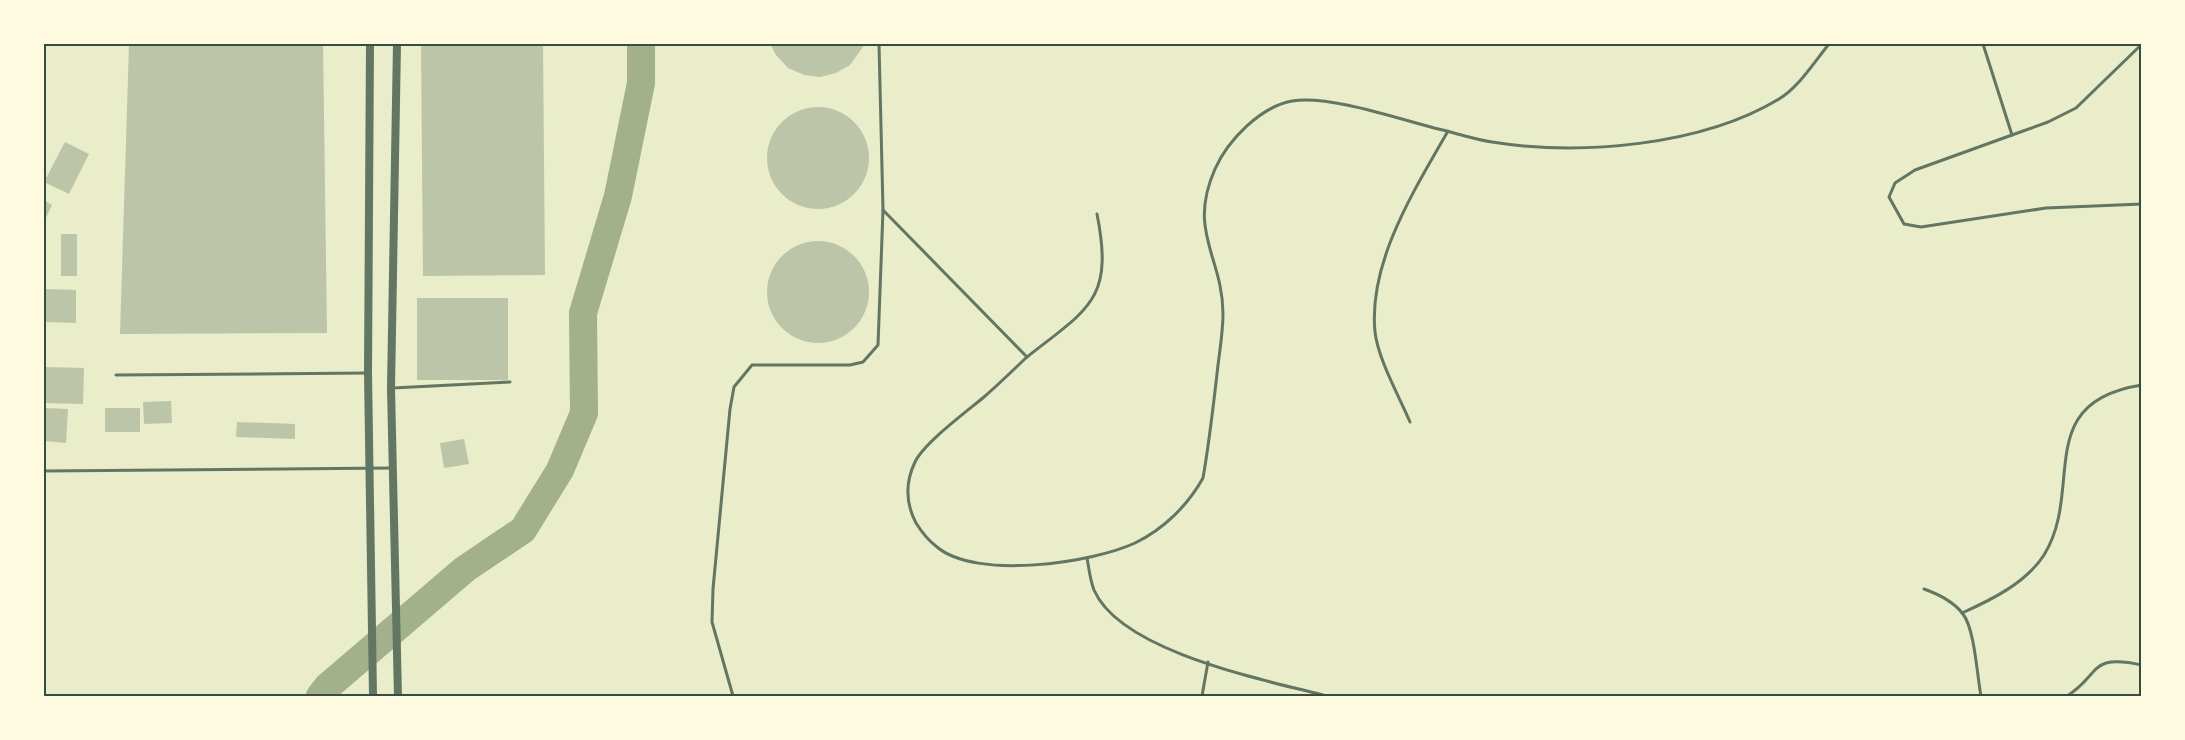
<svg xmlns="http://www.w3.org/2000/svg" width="2185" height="740" viewBox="0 0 2185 740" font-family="Poppins,sans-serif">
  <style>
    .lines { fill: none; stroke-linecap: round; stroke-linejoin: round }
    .river { stroke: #a3b18a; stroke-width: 28 }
    .building { fill: #bcc5a7 }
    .service { stroke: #617663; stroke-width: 3 }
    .tertiary { stroke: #617663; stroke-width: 8 }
    .neatline { fill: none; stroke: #344e41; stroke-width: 2 }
  </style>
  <rect width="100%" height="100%" fill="#e9edc9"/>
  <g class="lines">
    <polyline class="river" points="320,696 327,687 465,569 523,530 560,470 584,413 583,313 618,196 641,83 641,44"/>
  </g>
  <g class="building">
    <polygon points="129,44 323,44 327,333 120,334"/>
    <polygon points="421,44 543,44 545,275 423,276"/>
    <polygon points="770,44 865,44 850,65 836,73 820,77 804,75 788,68 776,55"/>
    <circle cx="818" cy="158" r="51"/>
    <polygon points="65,142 89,154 69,194 44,182"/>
    <polygon points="44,200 52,205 44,222"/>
    <rect x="61" y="234" width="16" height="42"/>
    <circle cx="818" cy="292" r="51"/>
    <polygon points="44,289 76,290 76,323 44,322"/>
    <rect x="417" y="298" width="91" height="82"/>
    <polygon points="44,367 84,368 83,404 44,403"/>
    <polygon points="171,401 172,423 144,424 143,402"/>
    <polygon points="44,408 68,409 66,443 44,441"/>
    <rect x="105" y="408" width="35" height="24"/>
    <polygon points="237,422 295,424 295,439 236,437"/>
    <polygon points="464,439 469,464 444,468 440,443"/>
  </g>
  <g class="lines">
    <g class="service">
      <polyline points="1983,44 2012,135 1915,170 1895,183 1889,197 1904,224 1921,227 2046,208 2142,204"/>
      <polyline points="2012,135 2048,122 2076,108 2142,44"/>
      <path d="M883 210 1027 357C1013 370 999 384 984 397 966 412 924 443 915 462 905 483 906 504 916 523 921 531 929 541 937 547 976 580 1092 563 1135 543 1164 529 1188 505 1203 478 1209 444 1213 409 1217 374 1219 354 1223 334 1223 314 1223 257 1187 232 1215 169 1228 140 1260 107 1292 101 1329 95 1396 118 1434 128 1453 132 1472 139 1492 142 1580 156 1701 146 1779 99 1799 87 1815 61 1829 44"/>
      <path d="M1027 357C1089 308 1114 300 1097 214"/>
      <polyline points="116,375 367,373"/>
      <polyline points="393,388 510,382"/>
      <path d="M1410 422C1399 396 1378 359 1375 332 1368 262 1415 189 1448 131"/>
      <polyline points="44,471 392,468"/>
      <path d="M1087 558C1089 568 1090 580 1094 590 1121 652 1265 680 1327 696"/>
      <path d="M1924 589C1938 594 1954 602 1963 614 1975 630 1977 676 1981 696"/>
      <path d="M1962 613C1991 600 2026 583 2044 555 2085 489 2031 402 2142 385"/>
      <polyline points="733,696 712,622 713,589 730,409 734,387 752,365 850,365 863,362 878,345 883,210 879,44"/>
      <polyline points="1202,696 1208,662"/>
      <path d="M2067 696C2101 675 2088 653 2142 665"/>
    </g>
    <g class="tertiary">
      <polyline points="370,44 368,373 373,696"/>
      <polyline points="397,44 391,388 398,696"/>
    </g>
  </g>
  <rect width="2185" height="740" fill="none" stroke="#fefae0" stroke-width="90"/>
  <rect x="45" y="45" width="2095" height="650" class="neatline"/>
</svg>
